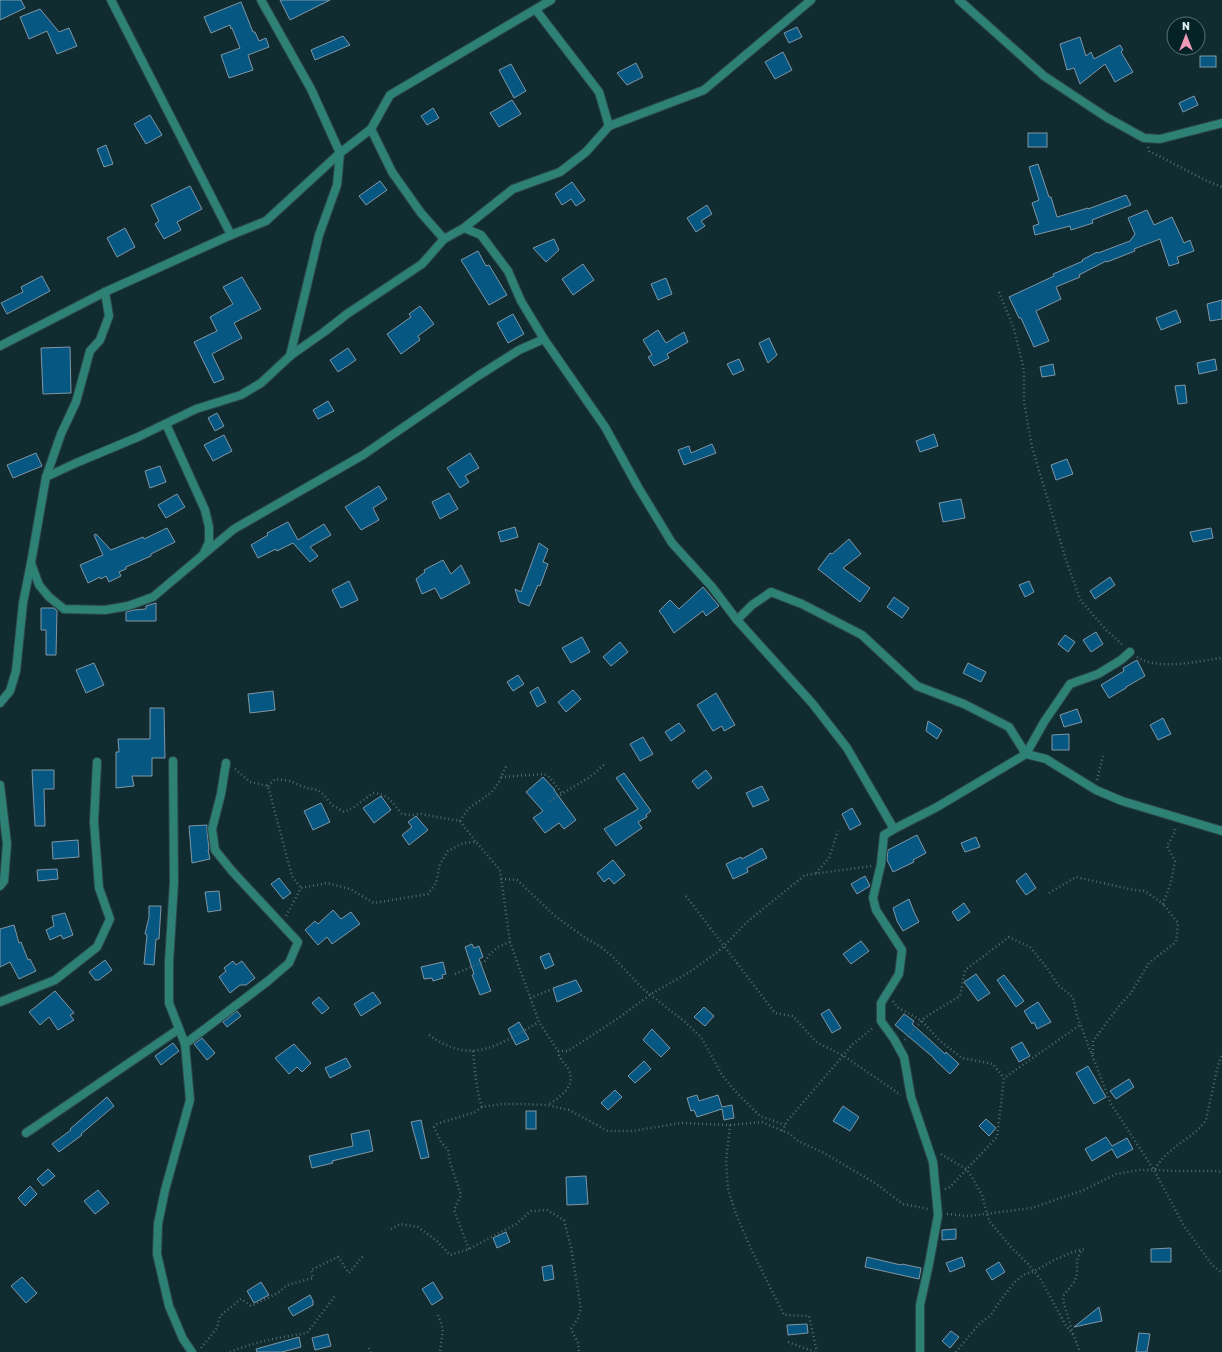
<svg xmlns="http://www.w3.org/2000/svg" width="1222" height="1352" viewBox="0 0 1222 1352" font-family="Rubik,sans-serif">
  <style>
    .building { fill: #065883; stroke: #8096a6 }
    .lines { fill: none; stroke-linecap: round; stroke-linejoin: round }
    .street-casing { stroke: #2d474c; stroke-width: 10 }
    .path { stroke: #526a6e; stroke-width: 2.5; stroke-dasharray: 1 3; stroke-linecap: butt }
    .street { stroke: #2d8275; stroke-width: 8 }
  </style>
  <rect width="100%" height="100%" fill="#102c31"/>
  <g class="building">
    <polygon points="0,0 21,0 25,8 0,20"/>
    <polygon points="280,0 330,0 290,20"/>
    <polygon points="241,2 253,32 255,32 259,41 266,38 269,47 248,55 253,70 229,78 221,55 240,48 232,28 231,29 230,25 211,33 204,17"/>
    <polygon points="40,9 59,32 69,28 77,46 57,54 47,31 29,39 20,17"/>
    <polygon points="797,27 802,37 789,43 784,33"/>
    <polygon points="343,36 350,45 315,60 311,50"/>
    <polygon points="1080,37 1086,56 1091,52 1094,59 1120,45 1123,50 1121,52 1133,72 1115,82 1105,64 1080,84 1074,68 1067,70 1060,44"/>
    <polygon points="783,52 792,70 775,79 765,62"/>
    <rect x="1200" y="56" width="16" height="11"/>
    <polygon points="636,63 643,77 627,85 617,73"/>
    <polygon points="511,64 526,91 514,98 499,70"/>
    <polygon points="1194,96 1198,105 1183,112 1179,103"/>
    <polygon points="512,100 521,114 499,127 490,113"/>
    <polygon points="433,108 439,118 427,125 421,116"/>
    <polygon points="150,115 162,135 146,144 134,124"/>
    <rect x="1028" y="133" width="19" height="14"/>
    <polygon points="106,145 113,164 104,167 97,149"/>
    <polygon points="1038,164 1049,197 1051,197 1057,217 1088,208 1088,209 1126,195 1131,205 1092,220 1093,223 1071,230 1070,226 1035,235 1033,226 1039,224 1032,203 1039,200 1029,167"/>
    <polygon points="380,181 387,190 366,205 359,196"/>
    <polygon points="572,182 585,200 576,206 571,199 562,205 555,194"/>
    <polygon points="190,186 202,209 177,222 181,230 164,239 155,224 159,221 151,205"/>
    <polygon points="707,205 712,214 701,221 705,226 696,232 687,218"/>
    <polygon points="1147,210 1154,225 1172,217 1184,243 1190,240 1194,251 1177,257 1179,263 1169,266 1160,239 1134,249 1135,251 1107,262 1106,261 1079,275 1080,277 1056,287 1061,299 1036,311 1049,341 1034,347 1021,318 1019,318 1009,297 1054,276 1053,274 1083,261 1082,260 1097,252 1098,253 1130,241 1135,234 1128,218"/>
    <polygon points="125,228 135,247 117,257 107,238"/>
    <polygon points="554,239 559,250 546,262 533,248"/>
    <polygon points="478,251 486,266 489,265 507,295 489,305 461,260"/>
    <polygon points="583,264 594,280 573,295 562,279"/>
    <polygon points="42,276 50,291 7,314 1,303 23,292 21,287"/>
    <polygon points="242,277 261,309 234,323 242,338 212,354 224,379 214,383 194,342 217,331 210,317 233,304 223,287"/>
    <polygon points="666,278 672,294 658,300 651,284"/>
    <polygon points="1222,300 1222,319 1210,321 1207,304"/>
    <polygon points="420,306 434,324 418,336 420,340 401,354 387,334 411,317 409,314"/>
    <polygon points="1176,310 1181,322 1161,330 1156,318"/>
    <polygon points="513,314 524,334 508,343 497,323"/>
    <polygon points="658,330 666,343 684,332 688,342 667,354 669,358 654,366 648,357 652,355 643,340"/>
    <polygon points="769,338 777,355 768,363 759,343"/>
    <polygon points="70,347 71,393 43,394 41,348"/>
    <polygon points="348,348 356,360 338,372 330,360"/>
    <polygon points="739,359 744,370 733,375 727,364"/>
    <polygon points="1215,359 1217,370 1199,374 1197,363"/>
    <polygon points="1053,364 1055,375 1042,377 1040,367"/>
    <polygon points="1185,385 1187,403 1178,404 1175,386"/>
    <polygon points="328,401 334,411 318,419 313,410"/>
    <polygon points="217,413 224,426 215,431 208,418"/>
    <polygon points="934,434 938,446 920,452 916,441"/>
    <polygon points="224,435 232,451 213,461 204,445"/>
    <polygon points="712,444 716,453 684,465 678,450 689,446 691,453"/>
    <polygon points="36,453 42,466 13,478 7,465"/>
    <polygon points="470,453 479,468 465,476 469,482 460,488 447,468"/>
    <polygon points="1067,459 1073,474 1056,480 1051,465"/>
    <polygon points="160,466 166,482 150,488 145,471"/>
    <polygon points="379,486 387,499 373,508 379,520 361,530 345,507"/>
    <polygon points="449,493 458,509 440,519 432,502"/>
    <polygon points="177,494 185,507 166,518 158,505"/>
    <polygon points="961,499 965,518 943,522 939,503"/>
    <polygon points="288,522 298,540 324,524 331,535 310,547 318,556 310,562 293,543 277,551 276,549 258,558 251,545 268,535 267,533"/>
    <polygon points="515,527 518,537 501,542 498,532"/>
    <polygon points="167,528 175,542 151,554 151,556 126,567 126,569 119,572 121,576 109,582 106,576 101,579 100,577 88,583 80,565 103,555 94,535 96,534 111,550 143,537 144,539"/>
    <polygon points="1211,528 1213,538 1193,542 1190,532"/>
    <polygon points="849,539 861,554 843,568 870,588 860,602 818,569 830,553 832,554"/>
    <polygon points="539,543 548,549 543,562 548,564 540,586 538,585 529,606 519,602 515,589 521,592"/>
    <polygon points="443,560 451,574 461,565 470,583 441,599 435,588 422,594 416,579 425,572 424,570"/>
    <polygon points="1110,577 1115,585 1095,599 1090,591"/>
    <polygon points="349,581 358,600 341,608 332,590"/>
    <polygon points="1029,581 1034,592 1025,597 1019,585"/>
    <polygon points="703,587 719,606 706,616 703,611 674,633 663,616 659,611 670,600 679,609"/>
    <polygon points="894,597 909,608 902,618 887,607"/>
    <polygon points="156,603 156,621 126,621 126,612 134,610 146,609 146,606"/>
    <polygon points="41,608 54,608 57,611 56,655 46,655 46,630 41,630"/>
    <polygon points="1096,632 1103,644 1091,652 1083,640"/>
    <polygon points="1065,635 1075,642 1068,652 1058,644"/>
    <polygon points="582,637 590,652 571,663 562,648"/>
    <polygon points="620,642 628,652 611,666 603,657"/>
    <polygon points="1137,660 1145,676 1126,687 1126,688 1109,698 1101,685 1124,671 1123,668"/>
    <polygon points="94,663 104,685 86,693 76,670"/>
    <polygon points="968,663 986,672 981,682 963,673"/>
    <polygon points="518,675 524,684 513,691 507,682"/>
    <polygon points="538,687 546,702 537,707 530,692"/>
    <polygon points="573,690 581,699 566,712 558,702"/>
    <polygon points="273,691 275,710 250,713 248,694"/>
    <polygon points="716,693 735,725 724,731 722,726 713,731 697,705"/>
    <polygon points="150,708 164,708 165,758 152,758 152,776 132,776 134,786 116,788 116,752 119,752 118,739 150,739"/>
    <polygon points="1077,709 1082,722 1064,727 1060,715"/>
    <polygon points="1163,718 1171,734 1158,740 1150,725"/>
    <polygon points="928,721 942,730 937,739 926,731"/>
    <polygon points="679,723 685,731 671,741 665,732"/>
    <polygon points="1069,734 1069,750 1052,750 1052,735"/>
    <polygon points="643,737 653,754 640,761 630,744"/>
    <polygon points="32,770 54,770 54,789 44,789 45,826 35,826"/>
    <polygon points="706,770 712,778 698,789 692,781"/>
    <polygon points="624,773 651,811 646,815 647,817 638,822 642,828 616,846 604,829 638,809 616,778"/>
    <polygon points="543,777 555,790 554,790 576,820 564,829 559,823 545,833 533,818 543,811 526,792"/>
    <polygon points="762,786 769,800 753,807 746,793"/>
    <polygon points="381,796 391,810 374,823 363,808"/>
    <polygon points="321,803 330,822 313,830 304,811"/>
    <polygon points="852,808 861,824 850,830 842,814"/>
    <polygon points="416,816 428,830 409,845 402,835 412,827 408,822"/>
    <polygon points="207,825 207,830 209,850 208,850 210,859 192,863 189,826"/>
    <polygon points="917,835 926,853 913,860 914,862 893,872 887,860 888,850"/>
    <polygon points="976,837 980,847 965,852 961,843"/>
    <polygon points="78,840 79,857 53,859 52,842"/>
    <polygon points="762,848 767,858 747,868 748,872 733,879 726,864 741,857 742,859"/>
    <polygon points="613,860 625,875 614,884 609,878 604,882 597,873"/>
    <polygon points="57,869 58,879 38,881 37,870"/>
    <polygon points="1026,873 1036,888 1026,895 1016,881"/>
    <polygon points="865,876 870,886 857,894 851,884"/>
    <polygon points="279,878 291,893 283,899 271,884"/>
    <polygon points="219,891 221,910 208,912 205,892"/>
    <polygon points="909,899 914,912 919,922 903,931 897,921 893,908"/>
    <polygon points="964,903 970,912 958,921 952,912"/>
    <polygon points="149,906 161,906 159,939 156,939 154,965 144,964 147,935 145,934 149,917"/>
    <polygon points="333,910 341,919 351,912 360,924 332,944 327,937 318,945 305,930 315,921 318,924"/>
    <polygon points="65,913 73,935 63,939 61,935 50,940 46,930 54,926 52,916"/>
    <polygon points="14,925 19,943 21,942 28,960 30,959 36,971 19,979 10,962 0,967 0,929"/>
    <polygon points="861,941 869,951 851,964 843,954"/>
    <polygon points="472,944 474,948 479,946 483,957 479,959 491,991 480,995 472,975 474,974 465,947"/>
    <polygon points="549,953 554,965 545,969 540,957"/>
    <polygon points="105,960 112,970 99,980 95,980 89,972"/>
    <polygon points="233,961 236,965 242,961 255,978 246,985 240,985 230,993 219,977 226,971 224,968"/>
    <polygon points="443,962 446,974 442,975 443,978 433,981 432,978 424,979 421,967"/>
    <polygon points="976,974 990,993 978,1001 964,982"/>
    <polygon points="1004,975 1024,1001 1016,1007 997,980"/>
    <polygon points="576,980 582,991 557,1002 553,988"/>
    <polygon points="55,991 74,1013 70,1015 74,1020 58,1030 49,1017 40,1025 29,1012"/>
    <polygon points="373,992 381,1003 361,1016 354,1004"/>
    <polygon points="319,997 329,1008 322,1014 312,1003"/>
    <polygon points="1038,1002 1051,1022 1037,1029 1034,1022 1032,1024 1024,1011"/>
    <polygon points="704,1007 714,1016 705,1026 694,1017"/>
    <polygon points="829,1009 841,1028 832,1033 821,1014"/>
    <polygon points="237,1011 241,1016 227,1027 223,1022"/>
    <polygon points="904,1014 914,1021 912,1024 930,1040 945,1054 946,1052 959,1064 950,1074 934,1059 934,1058 895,1025"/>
    <polygon points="519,1022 529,1039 516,1045 508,1029"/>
    <polygon points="652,1029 670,1048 661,1057 643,1040"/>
    <polygon points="202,1038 215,1053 207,1060 194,1044"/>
    <polygon points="1022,1042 1030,1056 1019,1062 1011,1048"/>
    <polygon points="173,1043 179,1051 161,1065 155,1056"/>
    <polygon points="294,1044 311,1063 302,1072 297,1067 289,1074 275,1058"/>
    <polygon points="346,1058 351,1067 330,1078 325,1068"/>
    <polygon points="644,1061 651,1069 635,1083 628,1076"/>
    <polygon points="1088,1066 1106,1097 1094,1104 1076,1073"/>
    <polygon points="1129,1079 1134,1087 1116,1099 1110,1091"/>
    <polygon points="615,1090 622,1097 608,1110 601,1103"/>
    <polygon points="697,1095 699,1101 718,1095 722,1107 732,1105 734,1118 724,1120 722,1109 697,1117 694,1110 691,1111 687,1098"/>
    <polygon points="107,1097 114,1106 81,1134 82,1135 59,1152 52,1144 71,1130 70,1129"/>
    <polygon points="843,1106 859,1117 850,1131 833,1121"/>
    <rect x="526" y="1111" width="10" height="18"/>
    <polygon points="986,1119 996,1128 989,1136 979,1126"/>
    <polygon points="421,1120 429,1157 421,1159 411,1122"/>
    <polygon points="369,1130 373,1151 332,1161 333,1163 312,1168 309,1156 353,1146 351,1134"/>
    <polygon points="1106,1137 1112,1146 1127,1138 1133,1149 1117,1158 1112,1149 1092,1161 1085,1149"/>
    <polygon points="48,1169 55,1176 43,1186 37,1179"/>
    <polygon points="586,1176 588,1204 567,1205 566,1177"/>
    <polygon points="30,1186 37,1194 25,1206 18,1198"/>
    <polygon points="98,1190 109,1203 95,1214 84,1201"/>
    <polygon points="956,1229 956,1239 942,1240 942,1230"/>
    <polygon points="506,1232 510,1242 497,1248 493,1238"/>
    <polygon points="1171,1248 1171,1262 1151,1262 1151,1249"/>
    <polygon points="867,1257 901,1265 902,1264 921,1268 919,1279 865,1267"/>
    <polygon points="962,1257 965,1266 950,1272 946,1263"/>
    <polygon points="999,1262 1005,1272 992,1280 986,1270"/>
    <polygon points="552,1265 554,1279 544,1281 542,1267"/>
    <polygon points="22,1277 37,1293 26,1303 11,1286"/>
    <polygon points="261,1282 269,1295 254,1303 247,1291"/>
    <polygon points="433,1282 443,1298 432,1305 422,1289"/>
    <polygon points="310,1295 313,1301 313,1305 293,1316 288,1308"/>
    <polygon points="1099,1307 1102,1321 1074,1327"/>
    <polygon points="807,1324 808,1333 788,1335 787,1325"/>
    <polygon points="951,1331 959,1337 950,1348 942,1341"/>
    <polygon points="1139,1333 1150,1334 1147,1352 1136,1352"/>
    <polygon points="328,1334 331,1346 315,1350 312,1338"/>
    <polygon points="299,1337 301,1347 282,1352 257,1352 256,1349"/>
  </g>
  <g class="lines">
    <defs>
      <g id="street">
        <polyline points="261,0 311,89 340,153 337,185 319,235 290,356"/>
        <polyline points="959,0 1044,76 1106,117 1144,138 1160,139 1222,123"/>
        <polyline points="536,10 599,92 609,126 704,90 811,0"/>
        <polyline points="371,129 392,172 421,213 444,239"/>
        <polyline points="464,228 481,235 508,271 521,301 544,339 605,427 638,487 672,543 712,587 737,620 812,703 847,748 894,829 884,835 881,864 873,898 876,910 902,950 899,974 881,1003 881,1021 894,1039 904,1057 911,1097 933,1162 938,1215 929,1264 920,1305 920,1352"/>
        <polyline points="231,235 266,221 340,153 371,129 390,95 551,0"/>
        <polyline points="0,346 105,292 231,235 111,0"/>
        <polyline points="166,424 205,510 209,527 209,542 204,553"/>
        <polyline points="46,477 76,463 138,437 196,409 241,395 261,383 290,356 324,332 347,314 422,264 444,239 464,228 513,189 560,172 586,152 609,126"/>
        <polyline points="31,563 39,585 49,597 64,609 105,610 128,606 153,597 204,554 234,529 363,455 478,376 519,350 544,339"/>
        <polyline points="737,620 752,605 771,592 802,604 862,635 917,686 964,704 1009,727 1026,754 1046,759 1096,790 1122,801 1222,831"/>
        <polyline points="0,703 10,691 16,671 23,603 31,563 46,477 61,434 76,402 90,351 100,340 109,316 105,292"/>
        <polyline points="173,761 174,882 169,962 169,1003 185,1044 190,1100 165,1190 158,1224 157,1254 169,1306 183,1339 192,1352"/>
        <polyline points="0,785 7,844 4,881 0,886"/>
        <polyline points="894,829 937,807 1026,754 1044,722 1070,684 1098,674 1121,660 1130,652"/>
        <polyline points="0,1002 55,980 97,947 110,919 99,888 94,822 97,762"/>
        <polyline points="185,1044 268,981 289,963 298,942 232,871 215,850 212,829 221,794 226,763"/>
        <polyline points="26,1133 179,1029"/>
      </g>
    </defs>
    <use href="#street" class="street-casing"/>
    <g class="path">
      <polyline points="1148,147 1149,151 1207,181 1222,187"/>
      <polyline points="999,292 1014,329 1024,370 1024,402 1032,447 1066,560 1081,601 1107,631 1124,646"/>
      <path d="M1137 657C1159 671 1197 661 1222 658"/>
      <polyline points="235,769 250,782 268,786 292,876 301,888"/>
      <polyline points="501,777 544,774 549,777 562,793"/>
      <polyline points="1097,780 1103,756"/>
      <path d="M268 786 275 779 290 781 306 788 318 790 324 795 332 805 344 812 354 807 373 793C389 794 392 803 402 814L410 815 421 814 460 821 476 842"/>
      <polyline points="550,801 590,777 606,763"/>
      <polyline points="460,821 468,809 492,792 499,782 507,764"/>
      <polyline points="816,873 829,858 838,831"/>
      <polyline points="501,879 517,880 555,916 587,939 601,947 612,956 643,989 685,1022 701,1037 722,1075 735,1091 760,1116 785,1125"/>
      <polyline points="1049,893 1076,877 1134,890 1145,891 1163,904 1171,882 1175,861 1167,846 1175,832 1174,827"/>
      <polyline points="686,896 775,1013 793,1016 816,1042 844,1056 901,1095"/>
      <path d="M286 916 301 888 327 883 350 889 374 903 428 894 436 883 440 864 448 851 463 843 476 842 500 870 510 942 539 1022 558 1051C560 1062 565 1062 569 1070 576 1087 560 1097 548 1105"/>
      <polyline points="455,974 485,961 489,955 498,947 510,942"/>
      <polyline points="530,998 550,990"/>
      <polyline points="893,1001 897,1007 922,1021 940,1041 962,1058 993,1064 1004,1078"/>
      <path d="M429 1035C473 1066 498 1045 539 1022"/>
      <polyline points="905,1040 924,1018 960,996 965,970 1009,937 1030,947 1047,968 1058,985 1073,997 1077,1016 1111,1104 1154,1170 1184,1226 1212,1265 1222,1273"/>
      <path d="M473 1051C475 1071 476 1089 482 1107"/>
      <polyline points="558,1051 568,1051 620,1017 651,994 688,973 715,954 724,946 747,922 805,875 872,866"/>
      <polyline points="1093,1054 1093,1041 1119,1006 1131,993 1149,963 1176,942 1178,923 1163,904"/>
      <polyline points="730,1125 726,1161 728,1189 736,1214 752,1251 784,1315 809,1316 817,1352"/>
      <polyline points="782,1131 788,1120 853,1044 874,1027"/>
      <polyline points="941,1154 966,1169 972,1177 982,1195 989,1221 1011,1247 1028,1264 1041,1280 1065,1324 1074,1336 1080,1352"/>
      <path d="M1155 1169C1160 1161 1166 1154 1174 1148 1185 1139 1198 1132 1206 1120L1218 1065 1222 1055"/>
      <polyline points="945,1189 950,1187 997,1137 1004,1078 1080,1025"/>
      <polyline points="947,1214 969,1216 1032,1208 1084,1190 1116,1174 1140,1170 1154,1170 1178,1171 1215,1171 1222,1172"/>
      <polyline points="391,1229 400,1224 418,1227 437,1241 450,1255 469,1249 516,1224 531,1211 547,1210 564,1220 571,1247 581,1309 578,1318 571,1329 578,1343 579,1352"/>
      <polyline points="469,1249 454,1210 461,1195 450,1162 448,1150 441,1142 434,1127 437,1124 475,1112 482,1107 502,1104 520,1104 547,1105 569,1110 608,1131 632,1131 681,1123 730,1125 762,1122 790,1134 798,1141 824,1153 875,1183 903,1204 928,1209"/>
      <polyline points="438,1315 443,1329 440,1352"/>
      <polyline points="1073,1334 1063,1300 1064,1295 1075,1281 1077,1274 1077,1260 1081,1252 1083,1250"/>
      <polyline points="788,1342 815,1352"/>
      <polyline points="201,1348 217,1328 220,1316 241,1299 251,1306 278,1293 287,1285 313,1278 311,1270 338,1257 349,1273 363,1256"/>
      <polyline points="369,1348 371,1352"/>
      <path d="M230 1352C254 1342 281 1337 307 1333L335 1296"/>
      <polyline points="956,1352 979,1324 990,1316 1003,1297 1014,1283 1023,1275 1035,1271 1052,1261 1073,1252 1085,1249"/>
    </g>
    <use href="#street" class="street"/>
  </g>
  <g transform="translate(1186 36)"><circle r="19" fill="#052227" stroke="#5b7377"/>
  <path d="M0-3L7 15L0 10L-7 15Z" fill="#f09ab7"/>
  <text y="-6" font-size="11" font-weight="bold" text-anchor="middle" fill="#dcecef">N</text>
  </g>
</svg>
